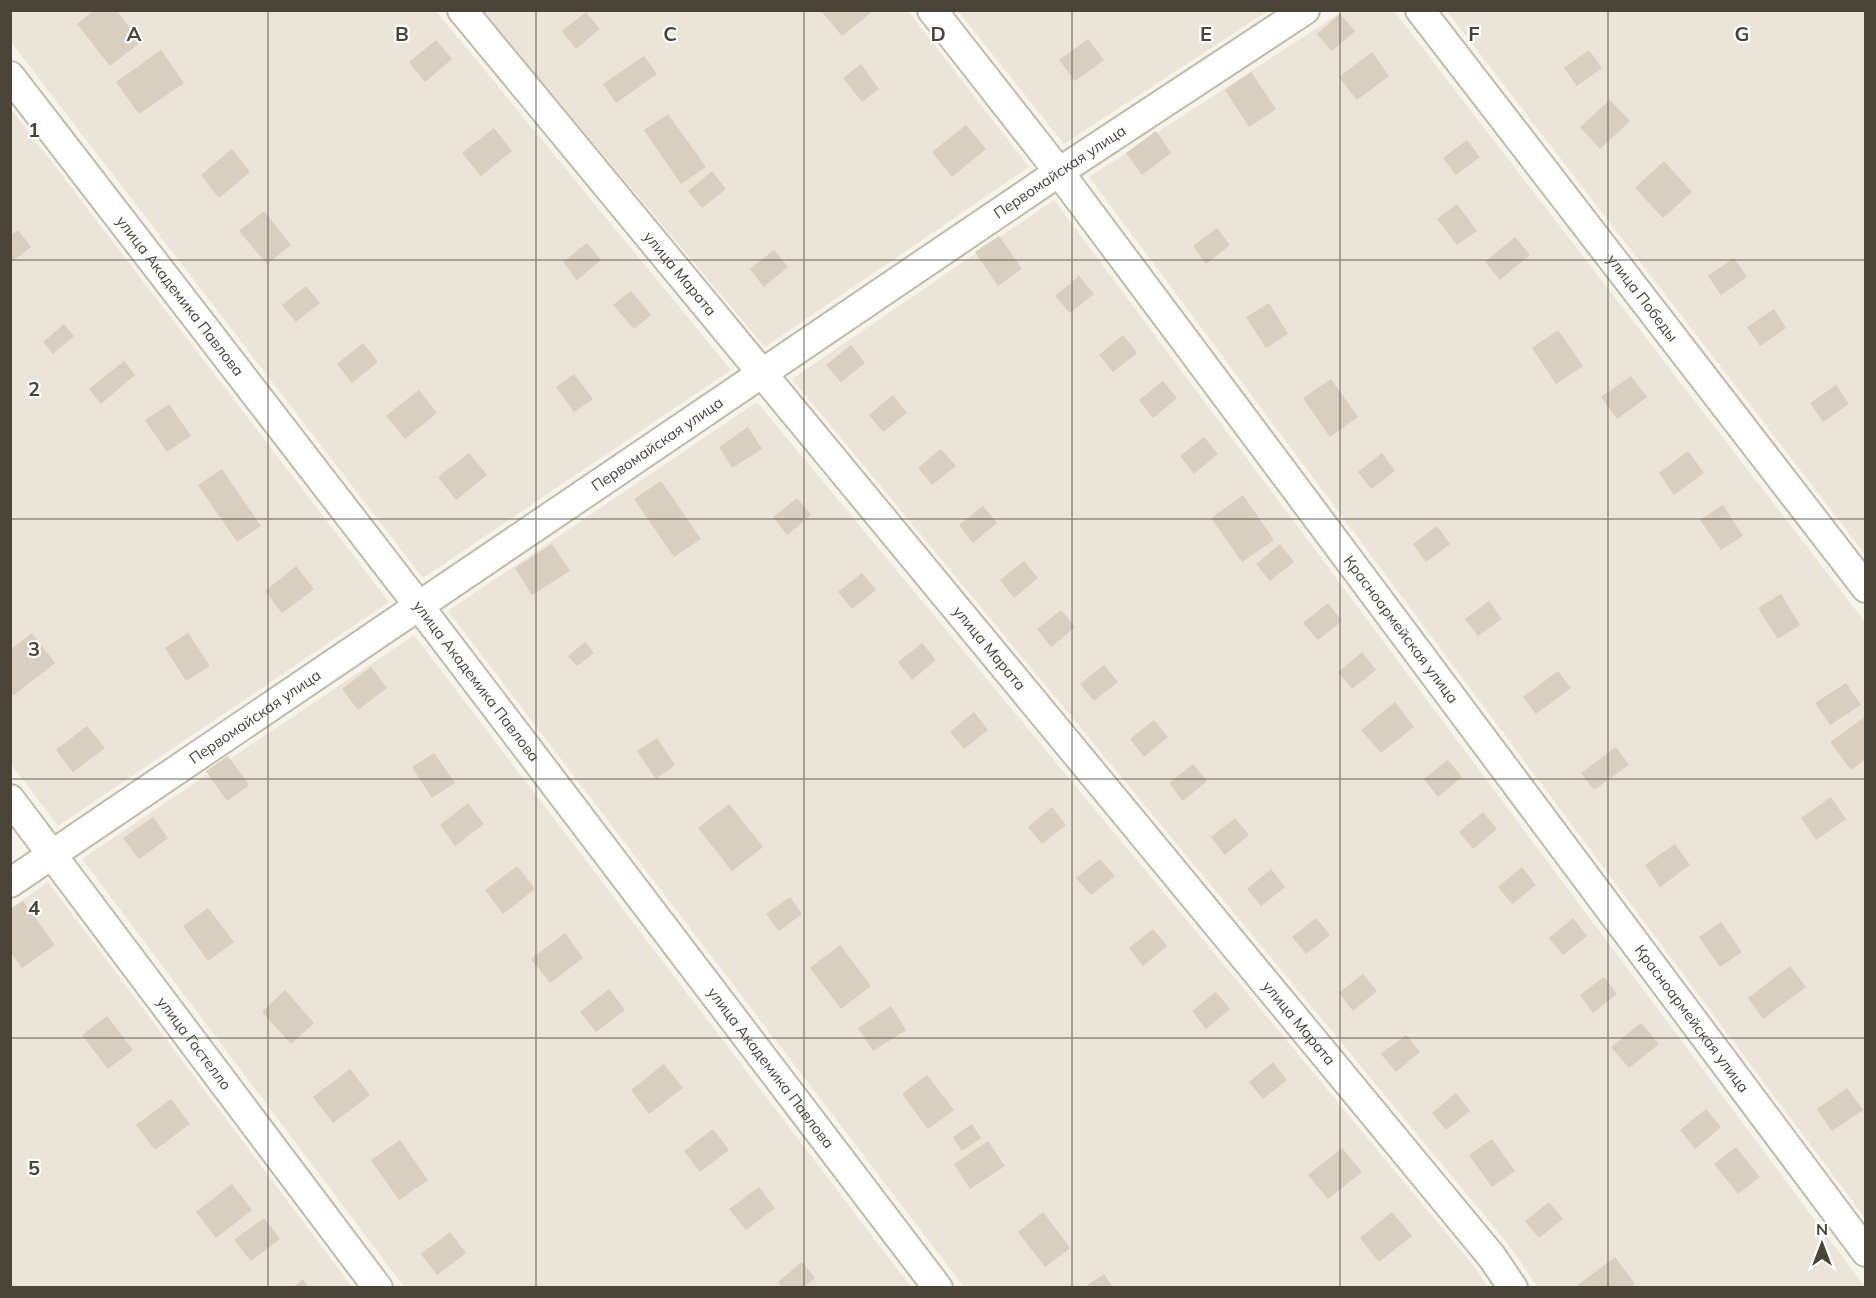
<svg xmlns="http://www.w3.org/2000/svg" width="1876" height="1298" viewBox="0 0 1876 1298" font-family="Mulish,sans-serif">
  <style>
    .residential { fill: #eae5d7 }
    .building { fill: #d8cfbe }
    .lines { fill: none; stroke-linecap: round; stroke-linejoin: round }
    .minor-casing { stroke: #c2bbab; stroke-width: 32 }
    .minor { stroke: #fff; stroke-width: 28 }
    .grid { fill: none; stroke: #4a4437; stroke-width: 1.5; stroke-opacity: 0.55 }
    .labels { text-anchor: middle; stroke-width: 4.5; stroke-linejoin: round; paint-order: stroke }
    .street-label { font-size: 15px; fill: #4a4437; stroke: #fff }
    .grid-label { font-size: 20px; text-anchor: middle; font-weight: bold; fill: #4a4437; stroke: #fff; stroke-width: 4.5; stroke-linejoin: round; paint-order: stroke }
  </style>
  <rect width="100%" height="100%" fill="#f6f3ea"/>
  <g class="residential">
    <polygon points="11,11 436,11 731,370 423,578 11,42"/>
    <polygon points="482,11 908,11 1029,167 765,347"/>
    <polygon points="958,11 1268,11 1064,144"/>
    <polygon points="1343,11 1394,11 1865,622 1865,1218 1089,177"/>
    <polygon points="1447,11 1865,11 1865,554"/>
    <polygon points="11,109 389,602 58,826 11,764"/>
    <polygon points="1054,200 1865,1287 1538,1287 1508,1244 792,379"/>
    <polygon points="757,402 1476,1269 1488,1287 964,1287 448,611"/>
    <polygon points="414,635 911,1287 404,1287 82,859"/>
    <polygon points="48,882 352,1287 11,1288 11,908"/>
  </g>
  <g class="building">
    <polygon points="94,10 116,10 141,42 110,66 77,24"/>
    <polygon points="824,10 874,10 842,36 822,12"/>
    <polygon points="586,12 600,29 576,49 562,31"/>
    <polygon points="1340,14 1355,31 1332,51 1317,34"/>
    <polygon points="1088,39 1104,60 1075,81 1059,60"/>
    <polygon points="436,40 452,59 425,82 409,62"/>
    <polygon points="161,50 184,83 139,114 116,82"/>
    <polygon points="1589,50 1602,68 1577,86 1564,68"/>
    <polygon points="1372,52 1389,76 1357,100 1339,77"/>
    <polygon points="644,56 657,74 616,103 603,84"/>
    <polygon points="861,64 879,89 862,102 843,78"/>
    <polygon points="1251,72 1276,109 1249,127 1225,90"/>
    <polygon points="1610,100 1630,121 1600,149 1580,127"/>
    <polygon points="668,114 706,167 681,184 644,130"/>
    <polygon points="966,125 986,149 952,177 932,152"/>
    <polygon points="494,128 512,151 481,176 462,153"/>
    <polygon points="1156,131 1171,153 1142,175 1126,153"/>
    <polygon points="1467,140 1480,157 1456,175 1443,158"/>
    <polygon points="232,149 250,172 219,198 201,175"/>
    <polygon points="1664,161 1692,192 1663,218 1635,188"/>
    <polygon points="712,171 726,189 702,208 688,191"/>
    <polygon points="1457,204 1477,231 1457,245 1437,219"/>
    <polygon points="264,211 291,245 267,264 239,231"/>
    <polygon points="1217,228 1230,245 1206,264 1193,246"/>
    <polygon points="18,230 31,247 10,263 10,236"/>
    <polygon points="999,236 1022,269 998,286 975,252"/>
    <polygon points="1515,237 1530,255 1500,280 1485,262"/>
    <polygon points="587,243 601,260 577,280 563,262"/>
    <polygon points="774,250 788,267 764,287 750,269"/>
    <polygon points="1734,258 1747,277 1721,295 1708,276"/>
    <polygon points="1079,276 1094,294 1070,313 1055,296"/>
    <polygon points="306,286 320,303 296,322 282,305"/>
    <polygon points="631,291 651,315 634,329 613,305"/>
    <polygon points="1269,303 1288,334 1266,348 1246,317"/>
    <polygon points="1774,309 1786,328 1760,346 1747,327"/>
    <polygon points="64,324 74,336 53,354 43,342"/>
    <polygon points="1558,330 1583,366 1556,384 1532,348"/>
    <polygon points="1123,335 1137,353 1113,372 1099,355"/>
    <polygon points="363,343 378,362 352,383 337,364"/>
    <polygon points="851,345 865,363 841,382 826,365"/>
    <polygon points="124,361 135,375 101,404 89,389"/>
    <polygon points="574,374 593,399 574,412 556,387"/>
    <polygon points="1631,376 1647,397 1617,419 1601,397"/>
    <polygon points="1331,379 1358,417 1330,437 1303,398"/>
    <polygon points="1163,381 1177,398 1153,418 1139,400"/>
    <polygon points="1836,385 1849,404 1823,422 1810,403"/>
    <polygon points="419,390 437,413 405,439 386,416"/>
    <polygon points="893,395 907,413 883,432 869,415"/>
    <polygon points="169,404 191,436 167,452 145,420"/>
    <polygon points="748,427 762,449 732,468 719,447"/>
    <polygon points="1204,437 1218,454 1194,474 1180,456"/>
    <polygon points="941,449 956,466 932,485 918,468"/>
    <polygon points="1688,451 1704,473 1674,495 1659,473"/>
    <polygon points="469,453 487,475 456,500 438,477"/>
    <polygon points="1382,453 1395,471 1371,489 1358,472"/>
    <polygon points="222,469 261,526 237,542 198,485"/>
    <polygon points="661,481 701,539 674,557 634,499"/>
    <polygon points="1243,495 1274,540 1242,562 1211,518"/>
    <polygon points="797,498 811,515 787,535 773,517"/>
    <polygon points="1723,505 1743,536 1721,550 1700,520"/>
    <polygon points="983,506 997,523 973,543 959,525"/>
    <polygon points="1437,526 1450,544 1426,562 1413,544"/>
    <polygon points="552,544 570,571 532,595 515,568"/>
    <polygon points="1280,544 1294,562 1270,581 1256,564"/>
    <polygon points="1024,561 1038,578 1014,598 1000,580"/>
    <polygon points="296,566 314,589 282,613 265,591"/>
    <polygon points="862,573 876,590 852,609 838,592"/>
    <polygon points="1781,594 1800,625 1778,639 1758,608"/>
    <polygon points="1489,601 1502,619 1478,636 1465,619"/>
    <polygon points="1328,603 1342,621 1318,640 1303,623"/>
    <polygon points="1061,610 1075,627 1051,647 1037,629"/>
    <polygon points="32,633 55,663 14,695 10,690 10,650"/>
    <polygon points="188,633 210,666 186,681 165,648"/>
    <polygon points="585,642 594,653 577,666 568,656"/>
    <polygon points="922,643 936,660 912,680 898,662"/>
    <polygon points="1362,652 1376,670 1352,689 1338,672"/>
    <polygon points="1104,665 1118,682 1094,701 1080,684"/>
    <polygon points="371,667 387,688 358,710 342,689"/>
    <polygon points="1558,671 1571,688 1536,714 1523,697"/>
    <polygon points="1846,683 1861,705 1830,725 1815,703"/>
    <polygon points="1395,702 1414,727 1381,753 1361,730"/>
    <polygon points="974,712 988,730 964,749 950,732"/>
    <polygon points="1866,716 1866,759 1851,770 1830,742"/>
    <polygon points="1154,720 1168,737 1144,757 1130,739"/>
    <polygon points="87,726 105,748 73,772 56,750"/>
    <polygon points="657,738 675,765 656,779 637,751"/>
    <polygon points="1616,747 1629,765 1594,790 1581,773"/>
    <polygon points="434,753 455,783 432,798 412,767"/>
    <polygon points="228,756 249,785 227,801 206,771"/>
    <polygon points="1448,760 1462,777 1438,797 1424,779"/>
    <polygon points="1193,764 1207,781 1183,801 1169,783"/>
    <polygon points="1831,797 1846,819 1816,840 1801,818"/>
    <polygon points="468,803 484,824 455,846 440,825"/>
    <polygon points="729,804 763,847 732,871 698,828"/>
    <polygon points="1052,807 1066,825 1042,844 1028,827"/>
    <polygon points="1483,812 1497,829 1473,849 1459,832"/>
    <polygon points="153,817 168,838 139,859 123,838"/>
    <polygon points="1235,818 1249,835 1225,855 1211,837"/>
    <polygon points="1675,844 1690,865 1660,887 1645,865"/>
    <polygon points="1100,859 1115,876 1091,895 1076,878"/>
    <polygon points="517,866 535,889 503,914 485,890"/>
    <polygon points="1522,867 1536,885 1512,904 1498,887"/>
    <polygon points="1271,869 1285,887 1261,906 1247,889"/>
    <polygon points="790,897 802,914 779,931 766,914"/>
    <polygon points="23,901 55,945 22,968 10,951 10,909"/>
    <polygon points="208,908 234,942 208,961 183,926"/>
    <polygon points="1316,918 1330,935 1306,954 1292,937"/>
    <polygon points="1573,918 1587,936 1563,955 1549,938"/>
    <polygon points="1721,922 1742,952 1720,967 1699,937"/>
    <polygon points="1153,929 1167,946 1143,966 1129,948"/>
    <polygon points="565,933 583,958 550,983 531,959"/>
    <polygon points="840,945 871,986 841,1009 810,968"/>
    <polygon points="1790,966 1806,987 1763,1019 1748,998"/>
    <polygon points="1363,974 1377,991 1353,1011 1339,993"/>
    <polygon points="1604,977 1617,994 1593,1013 1580,995"/>
    <polygon points="609,989 625,1010 596,1032 580,1012"/>
    <polygon points="285,990 314,1023 291,1044 262,1012"/>
    <polygon points="1216,992 1230,1009 1206,1029 1192,1011"/>
    <polygon points="891,1006 906,1030 873,1051 858,1028"/>
    <polygon points="107,1016 133,1050 108,1069 82,1035"/>
    <polygon points="1641,1023 1659,1044 1629,1068 1611,1047"/>
    <polygon points="1406,1035 1420,1052 1396,1072 1381,1054"/>
    <polygon points="1273,1062 1287,1080 1263,1099 1249,1082"/>
    <polygon points="664,1064 683,1088 649,1114 631,1090"/>
    <polygon points="350,1069 370,1095 333,1123 313,1097"/>
    <polygon points="927,1075 954,1110 928,1129 902,1094"/>
    <polygon points="1847,1088 1863,1110 1832,1131 1817,1109"/>
    <polygon points="1456,1093 1470,1111 1446,1130 1432,1113"/>
    <polygon points="171,1099 190,1124 155,1150 136,1125"/>
    <polygon points="1706,1109 1721,1127 1695,1149 1680,1130"/>
    <polygon points="972,1124 981,1138 962,1151 953,1137"/>
    <polygon points="713,1129 729,1150 700,1172 684,1151"/>
    <polygon points="1492,1139 1515,1171 1492,1187 1469,1155"/>
    <polygon points="400,1140 428,1180 399,1200 371,1160"/>
    <polygon points="988,1141 1005,1166 970,1189 954,1164"/>
    <polygon points="1736,1147 1760,1177 1738,1194 1714,1164"/>
    <polygon points="1342,1148 1362,1172 1328,1199 1308,1175"/>
    <polygon points="232,1184 252,1210 216,1238 196,1212"/>
    <polygon points="759,1187 775,1208 746,1230 729,1209"/>
    <polygon points="1549,1202 1563,1219 1539,1238 1525,1221"/>
    <polygon points="1043,1212 1070,1248 1045,1267 1018,1232"/>
    <polygon points="1392,1212 1412,1236 1379,1262 1360,1238"/>
    <polygon points="264,1218 280,1239 251,1261 234,1240"/>
    <polygon points="450,1232 466,1253 437,1275 421,1254"/>
    <polygon points="1615,1257 1635,1284 1630,1288 1580,1288 1578,1285"/>
    <polygon points="802,1262 815,1278 802,1288 782,1288 778,1282"/>
    <polygon points="1104,1274 1113,1288 1083,1288"/>
    <polygon points="303,1279 309,1288 293,1288"/>
  </g>
  <g class="lines">
    <defs>
      <g id="minor">
        <path id="s1" d="M462 10 1492 1257 1513 1288"/>
        <path id="s2" d="M932 10 1059 172 1866 1252"/>
        <path id="s3" d="M1420 10 1866 588"/>
        <path id="s4" d="M10 76 419 606 938 1288"/>
        <path id="s5" d="M10 799 378 1288"/>
        <path id="s6" d="M10 883 1059 172 1305 10"/>
      </g>
    </defs>
    <use href="#minor" class="minor-casing"/>
    <use href="#minor" class="minor"/>
  </g>
  <path class="grid" d="M268 10V1288M536 10V1288M804 10V1288M1072 10V1288M1340 10V1288M1608 10V1288M10 260H1866M10 519H1866M10 779H1866M10 1038H1866"/>
  <g class="labels">
    <g class="street-label">
      <text dy="5" stroke="none"><textPath href="#s6" startOffset="1268">Первомайская улица</textPath></text>
      <text dy="5" stroke="none"><textPath href="#s1" startOffset="342">улица Марата</textPath></text>
      <text dy="5" stroke="none"><textPath href="#s4" startOffset="278">улица Академика Павлова</textPath></text>
      <text dy="5" stroke="none"><textPath href="#s3" startOffset="364">улица Победы</textPath></text>
      <text dy="5" stroke="none"><textPath href="#s6" startOffset="782">Первомайская улица</textPath></text>
      <text dy="5" stroke="none"><textPath href="#s2" startOffset="777">Красноармейская улица</textPath></text>
      <text dy="5" stroke="none"><textPath href="#s1" startOffset="828">улица Марата</textPath></text>
      <text dy="5" stroke="none"><textPath href="#s4" startOffset="764">улица Академика Павлова</textPath></text>
      <text dy="5" stroke="none"><textPath href="#s6" startOffset="296">Первомайская улица</textPath></text>
      <text dy="5" stroke="none"><textPath href="#s2" startOffset="1263">Красноармейская улица</textPath></text>
      <text dy="5" stroke="none"><textPath href="#s1" startOffset="1314">улица Марата</textPath></text>
      <text dy="5" stroke="none"><textPath href="#s5" startOffset="306">улица Гастелло</textPath></text>
      <text dy="5" stroke="none"><textPath href="#s4" startOffset="1250">улица Академика Павлова</textPath></text>
    </g>
  </g>
  <g class="grid-label">
    <text x="134" y="41">A</text>
    <text x="402" y="41">B</text>
    <text x="670" y="41">C</text>
    <text x="938" y="41">D</text>
    <text x="1206" y="41">E</text>
    <text x="1474" y="41">F</text>
    <text x="1742" y="41">G</text>
    <text x="34" y="137">1</text>
    <text x="34" y="396">2</text>
    <text x="34" y="656">3</text>
    <text x="34" y="915">4</text>
    <text x="34" y="1175">5</text>
  </g>
  <rect width="1876" height="1298" fill="none" stroke="#4a4437" stroke-width="24"/>
  <g transform="translate(1822 1244)" stroke="#ffffff" stroke-width="4.5" paint-order="stroke">
  <path d="M0-4.5L10 22L0 15L-10 22Z" fill="#4a4437"/>
  <text y="-9" font-size="16" font-weight="bold" text-anchor="middle" fill="#4a4437">N</text>
  </g>
</svg>
